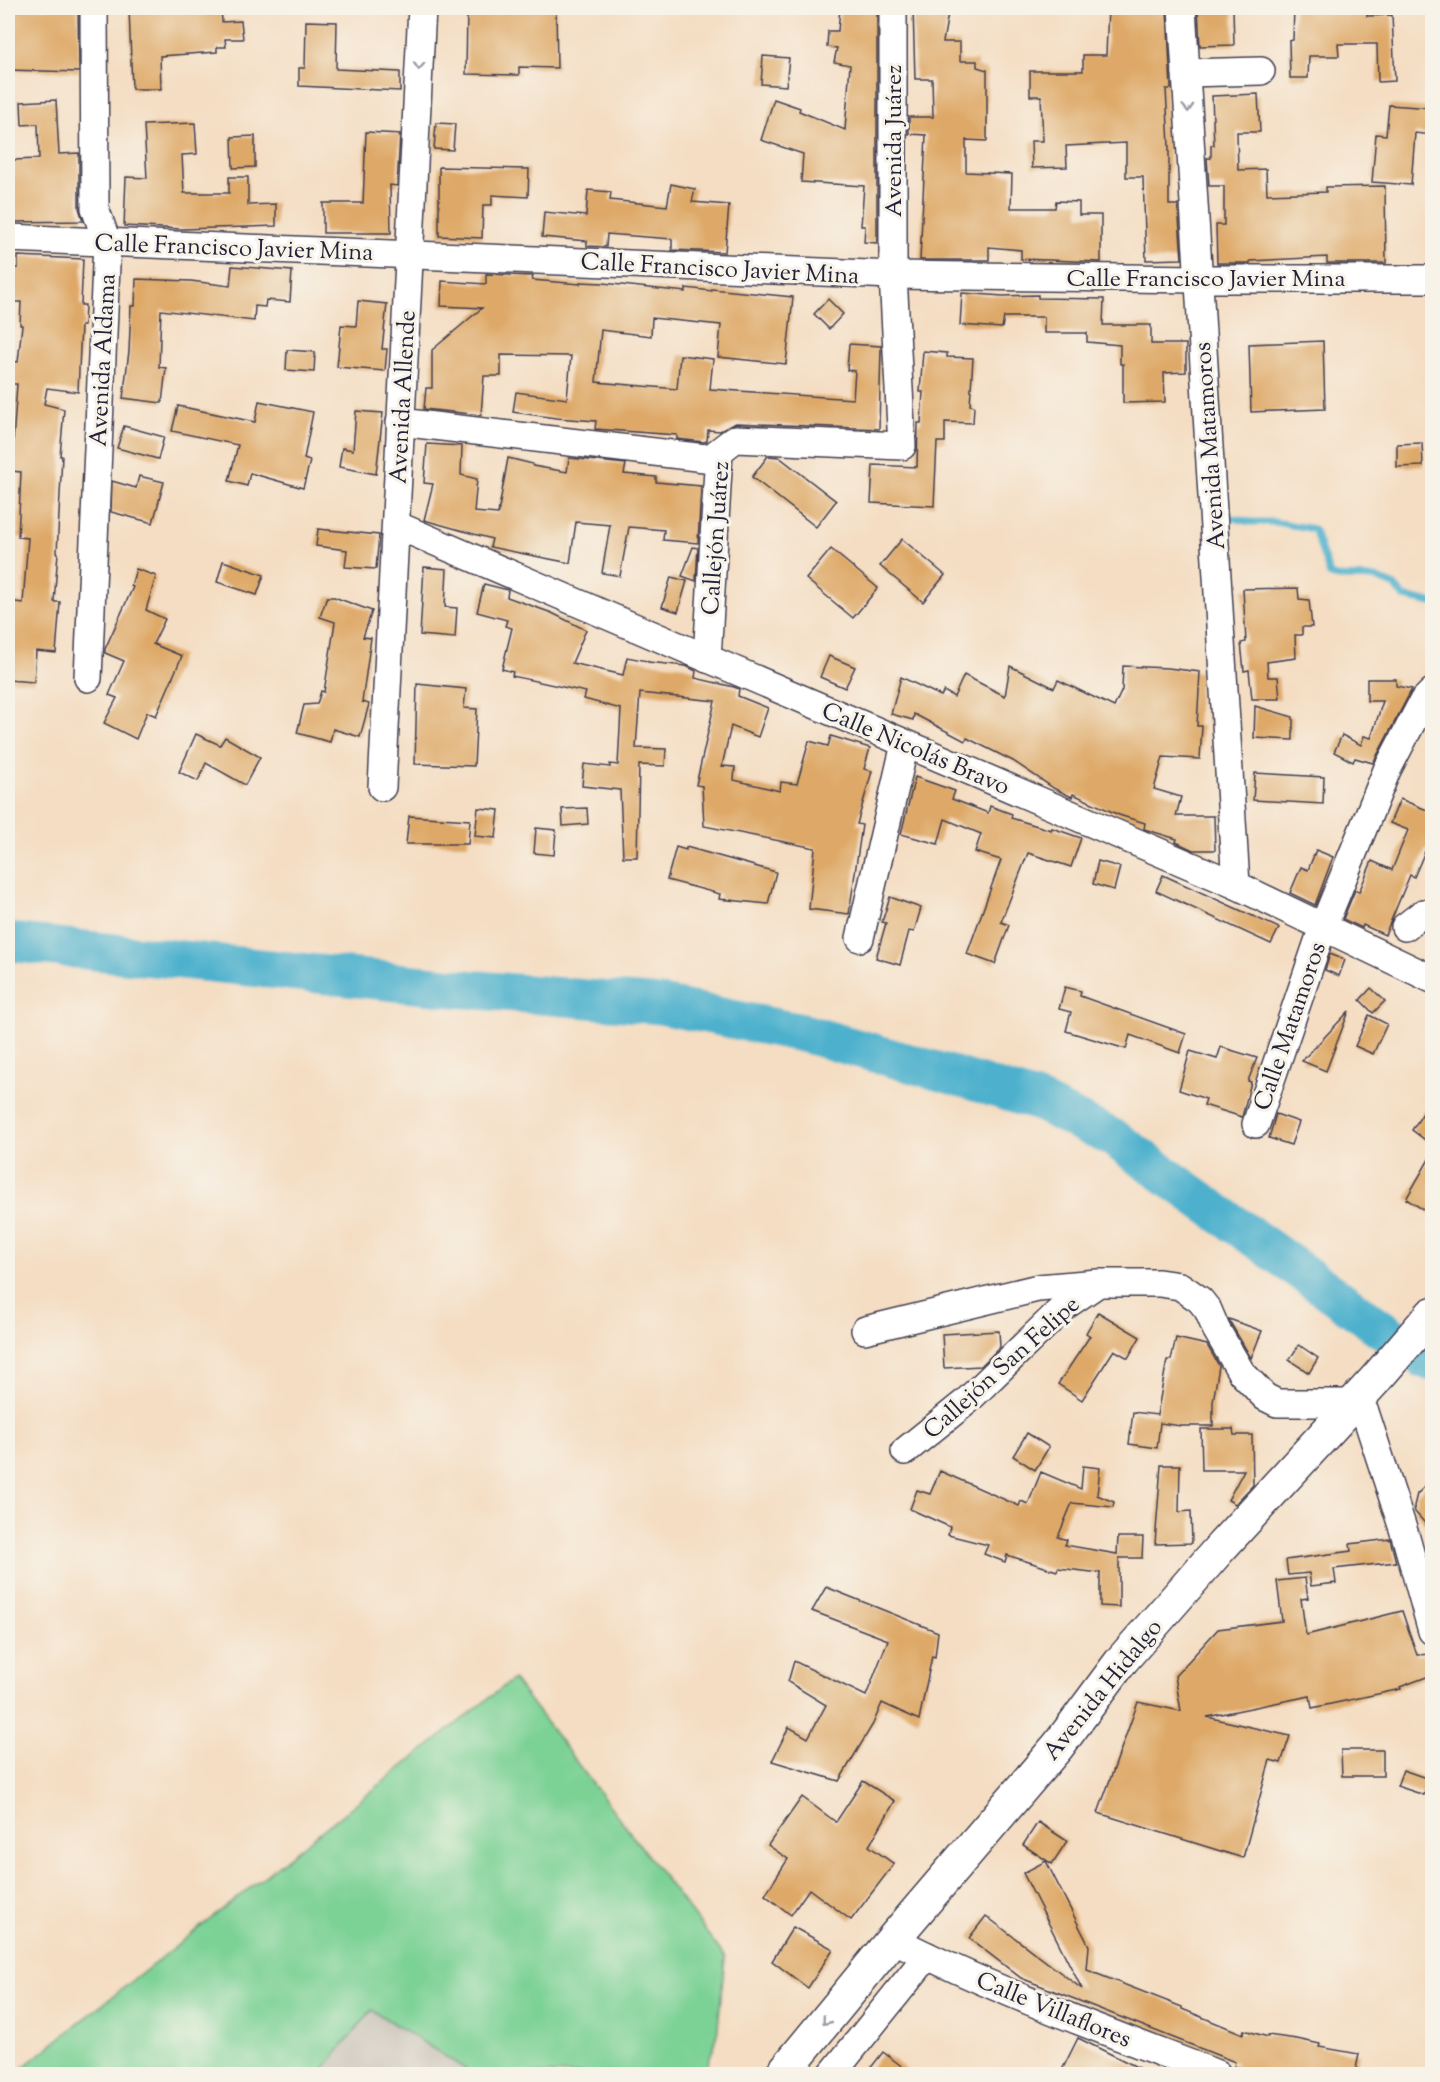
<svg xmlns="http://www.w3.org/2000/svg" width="1440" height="2082" viewBox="0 0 1440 2082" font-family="'Sorts Mill Goudy',serif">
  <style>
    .industrial { fill: #c9c3b8 }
    .green { fill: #7bd195; stroke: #4e7a68; stroke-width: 1.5 }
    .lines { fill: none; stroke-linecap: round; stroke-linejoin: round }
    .stream { stroke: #4eb1cd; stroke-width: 7 }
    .river { stroke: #4eb1cd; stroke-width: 39 }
    .building { fill: #dea967 }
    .minor-casing { stroke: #423e4f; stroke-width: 30 }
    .major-casing { stroke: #423e4f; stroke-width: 36 }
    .minor { stroke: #fff; stroke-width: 27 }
    .major { stroke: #fff; stroke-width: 33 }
    .oneway { stroke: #9c9ca7 }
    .labels { text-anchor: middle; stroke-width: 6; stroke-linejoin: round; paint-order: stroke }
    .street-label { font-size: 24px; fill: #22223b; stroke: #f7f3e8 }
  </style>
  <rect width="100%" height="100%" fill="#f7f3e8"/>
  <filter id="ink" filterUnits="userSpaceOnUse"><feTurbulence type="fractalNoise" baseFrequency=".0167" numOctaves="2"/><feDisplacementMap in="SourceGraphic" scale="12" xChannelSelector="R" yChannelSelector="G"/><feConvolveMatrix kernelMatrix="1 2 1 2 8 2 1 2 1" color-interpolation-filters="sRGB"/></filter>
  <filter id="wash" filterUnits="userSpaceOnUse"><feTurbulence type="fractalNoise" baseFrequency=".008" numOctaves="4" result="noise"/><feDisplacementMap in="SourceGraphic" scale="24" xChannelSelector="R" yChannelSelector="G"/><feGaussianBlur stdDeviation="1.35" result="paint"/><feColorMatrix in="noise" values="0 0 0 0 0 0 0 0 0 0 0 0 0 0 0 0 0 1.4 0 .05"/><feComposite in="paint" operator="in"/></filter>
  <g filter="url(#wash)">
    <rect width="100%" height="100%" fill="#f4ddc2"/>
    <polygon class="industrial" points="372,2010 473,2074 320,2074"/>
    <polygon class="green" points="513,1679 725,1957 717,2037 704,2074 473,2074 372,2010 320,2074 15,2074"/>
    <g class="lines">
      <polyline class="stream" points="1233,518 1250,522 1275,522 1314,529 1330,575 1336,577 1376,578 1395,586 1404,597 1432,603"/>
      <polyline class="river" points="8,942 454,988 661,1005 807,1034 962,1078 1039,1102 1115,1139 1424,1359 1432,1362"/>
    </g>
    <g id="blocks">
      <g class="building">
        <polygon points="8,8 78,8 79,72 8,70"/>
        <polygon points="129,8 221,8 222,22 241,21 243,39 225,39 226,47 217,47 217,52 160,56 161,89 132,89"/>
        <polygon points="467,8 556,8 557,68 519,67 519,75 466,74"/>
        <polygon points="840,8 877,8 877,243 864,242 865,226 861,226 864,186 801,182 803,154 761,140 774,99 800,108 799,111 845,130 850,65 834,62 837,48 827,47 828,31 838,31"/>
        <polygon points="913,8 949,8 943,42 960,42 960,61 977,61 977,67 987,70 987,141 966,140 966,172 1012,174 1011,208 1055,208 1056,201 1079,202 1079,215 1101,215 1101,262 1021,259 1021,250 989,247 989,260 920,260 926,135 909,134 909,117 933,117 932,79 915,79"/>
        <polygon points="1108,8 1167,8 1171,89 1166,89 1169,146 1169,205 1178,205 1182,259 1146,260 1143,177 1126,177 1126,143 1066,146 1067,167 1032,168 1031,141 1043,141 1041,96 1030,96 1030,71 1083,71 1083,55 1106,55"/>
        <polygon points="1198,8 1233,8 1234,45 1200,46"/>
        <polygon points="1294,8 1367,8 1367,16 1392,15 1395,81 1378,82 1377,44 1338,44 1339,56 1309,56 1308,78 1290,78 1289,41 1293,40"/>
        <polygon points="306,21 337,22 336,69 400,72 400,91 299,86 299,68 305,68"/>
        <polygon points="763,56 789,58 786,86 761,84"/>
        <polygon points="1258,94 1260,132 1237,132 1238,170 1266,169 1267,194 1326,192 1326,187 1385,186 1386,263 1327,263 1327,257 1250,261 1250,263 1217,263 1216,225 1224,225 1224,186 1209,186 1207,158 1211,158 1211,145 1214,145 1212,96"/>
        <polygon points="56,100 59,154 79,153 79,208 83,221 13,222 12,199 14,199 13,160 39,159 38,124 22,125 21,102"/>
        <polygon points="1389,105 1432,108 1432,135 1415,133 1411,185 1372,182 1376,134 1386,135"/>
        <polygon points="195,123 197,154 182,155 184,193 229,193 229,177 248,177 248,205 276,204 276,226 182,229 124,226 126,177 147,178 144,125"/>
        <polygon points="436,123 455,124 453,150 434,149"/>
        <polygon points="366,132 400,134 397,186 390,185 391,233 323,233 323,203 363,203"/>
        <polygon points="255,136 255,167 233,168 232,137"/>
        <polygon points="439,167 529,169 528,197 492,195 492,205 483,205 482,238 439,236"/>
        <polygon points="671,184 695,189 692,202 729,205 725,252 672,250 672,239 607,234 606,247 587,246 587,241 542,237 544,212 586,216 588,190 611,192 610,200 667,206"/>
        <polygon points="18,256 83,259 81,305 85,305 84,326 81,326 78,392 47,388 44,404 64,409 60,456 62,456 57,553 58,553 54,602 60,602 56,653 36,651 34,682 8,680 8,601 23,603 28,538 18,537 21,472 11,471 17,384 8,384 8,361 18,362 22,325 20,325 21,302 8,302 8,268 18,268"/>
        <polygon points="232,266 292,271 290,302 266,300 265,307 255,306 254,321 161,310 159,367 166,368 162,403 123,398 129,351 131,306 135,306 136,279 191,281 230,286"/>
        <polygon points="486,274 533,276 532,280 580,284 580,282 603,283 686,292 686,288 712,291 712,289 793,297 786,364 718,357 721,325 652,318 651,336 601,330 596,382 677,389 680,355 713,359 710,389 853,399 855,371 847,370 849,344 881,346 879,429 736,423 720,431 708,430 707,441 704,442 677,439 677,435 595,429 596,421 556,418 513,412 516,392 567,399 571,356 501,355 501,376 484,376 481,415 424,409 426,388 432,388 432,350 482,308 441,306 442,281 486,284"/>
        <polygon points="962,293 1003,296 1038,295 1038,298 1104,299 1103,325 1151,325 1151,344 1186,344 1186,372 1164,373 1165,402 1123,403 1123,364 1120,364 1120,345 1087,342 1087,333 1044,333 1044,317 1004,317 1002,328 960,325"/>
        <polygon points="828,299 843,314 829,329 814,314"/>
        <polygon points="358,301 387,304 382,349 387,349 385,371 337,367 341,325 356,326"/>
        <polygon points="1323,341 1325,409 1251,412 1249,344"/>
        <polygon points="287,350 315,352 314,372 286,370"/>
        <polygon points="923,351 947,353 947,357 973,358 970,405 974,406 973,423 945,422 945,442 937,442 934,506 871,503 873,465 917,467 918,423 921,423 923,392 920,392"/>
        <polygon points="259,401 313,412 304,459 310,461 303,488 250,473 247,486 229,481 238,445 172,431 178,406 255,422"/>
        <polygon points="356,411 383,413 376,474 339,467 342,448 353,450"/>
        <polygon points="124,426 164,437 158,459 117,448"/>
        <polygon points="1422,443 1423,466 1397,467 1397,444"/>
        <polygon points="427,444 462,446 461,475 477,479 474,512 498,514 508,458 533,464 533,466 567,472 569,458 626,464 624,474 656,477 656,482 701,486 698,543 663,540 664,530 629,527 620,576 602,573 610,525 576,522 570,563 490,547 492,539 424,520 433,484 424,483"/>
        <polygon points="768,456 779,457 836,501 816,527 752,477"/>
        <polygon points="139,476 164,482 153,523 111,512 112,481 136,488"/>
        <polygon points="318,529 379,535 376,569 345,567 347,550 316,546"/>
        <polygon points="902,539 945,575 923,602 880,566"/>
        <polygon points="693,547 698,548 696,581 682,576"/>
        <polygon points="831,549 878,588 853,618 806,579"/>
        <polygon points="223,561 264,575 257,595 217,582"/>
        <polygon points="424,567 447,569 445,607 457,608 455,638 420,635"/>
        <polygon points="136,569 156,576 146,610 165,619 153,644 182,656 156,716 147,712 136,739 104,723 117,698 109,695 124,661 105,653 105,649 133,587 131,586"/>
        <polygon points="671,577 687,581 678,612 662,607"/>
        <polygon points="484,584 508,590 507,597 552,613 586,630 572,663 623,675 627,657 648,661 648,662 686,666 696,671 695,678 734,687 739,689 738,696 768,708 758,737 731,726 722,766 735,767 734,780 780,791 781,782 797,784 809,741 828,746 831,736 870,748 864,769 872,771 857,824 862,825 849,914 809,909 815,848 704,826 702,786 696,785 715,701 640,693 636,748 666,749 665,766 639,765 637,857 623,857 620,790 582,786 584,764 610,767 610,764 618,765 621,709 584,699 586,692 512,676 513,672 502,669 512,628 505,626 507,620 477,612"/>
        <polygon points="1298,588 1299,599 1309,600 1312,627 1302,627 1302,635 1295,635 1296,658 1267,662 1268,677 1278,677 1280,699 1252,699 1249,670 1244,671 1241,643 1246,642 1243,589"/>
        <polygon points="327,597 334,597 372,611 363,637 371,638 362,702 369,704 360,737 333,729 330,742 297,733 304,705 317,704 321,691 324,692 335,622 320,617"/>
        <polygon points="829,656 855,667 845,688 820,677"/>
        <polygon points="1010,666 1054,688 1058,680 1114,707 1122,690 1123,666 1168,668 1200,672 1197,726 1202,726 1200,759 1163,757 1154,789 1181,797 1176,816 1214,816 1215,850 1193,850 1176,842 1177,839 1144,829 1145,823 1119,815 1073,794 1072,797 1055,789 1013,761 967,738 965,741 914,714 913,720 891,714 901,677 941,696 944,691 954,697 964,675 1005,696"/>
        <polygon points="1367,679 1396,679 1396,686 1412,689 1373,763 1355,758 1353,762 1334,752 1342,735 1361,745 1364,736 1371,738 1383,701 1367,701"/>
        <polygon points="417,684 466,689 464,708 477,709 474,766 415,764"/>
        <polygon points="1255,706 1293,717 1293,740 1254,738"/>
        <polygon points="196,734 220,745 225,737 260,757 245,785 206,763 198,781 179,772"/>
        <polygon points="1255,773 1324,777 1323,804 1253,800"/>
        <polygon points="915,777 955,791 952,799 988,813 990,806 1012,814 1011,818 1051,830 1052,828 1081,838 1071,867 1028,853 1001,922 1009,925 995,964 967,954 1001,860 975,852 981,834 945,819 938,844 901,834"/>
        <polygon points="1400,799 1432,812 1432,852 1426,849 1414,877 1410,875 1385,935 1363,925 1362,928 1343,919 1355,890 1359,892 1372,861 1392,870 1408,830 1390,823"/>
        <polygon points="478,808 499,810 496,838 475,836"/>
        <polygon points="587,808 588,824 563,826 562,809"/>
        <polygon points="409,816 470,820 468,844 406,844"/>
        <polygon points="536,828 556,830 554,855 534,853"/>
        <polygon points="676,847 686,850 686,847 776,872 768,904 719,899 720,894 667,880"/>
        <polygon points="1316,850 1333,857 1315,905 1290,893 1301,867 1308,870"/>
        <polygon points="1098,861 1120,867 1114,890 1093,884"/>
        <polygon points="1163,875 1279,928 1271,944 1156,891"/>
        <polygon points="890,897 921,908 914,932 909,931 900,965 876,958 886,923 882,922"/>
        <polygon points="1330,954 1345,960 1339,976 1325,970"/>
        <polygon points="1065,987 1081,991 1080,996 1186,1034 1180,1053 1130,1035 1126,1049 1066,1031 1071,1012 1059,1009"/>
        <polygon points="1371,988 1385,1001 1373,1013 1360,1000"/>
        <polygon points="1349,1011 1326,1071 1302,1061"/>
        <polygon points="1369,1015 1387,1024 1373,1054 1355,1046"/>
        <polygon points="1221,1047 1257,1058 1248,1081 1251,1082 1242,1117 1204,1105 1206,1099 1179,1090 1190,1051 1217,1059"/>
        <polygon points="1432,1099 1432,1145 1412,1130"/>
        <polygon points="1276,1114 1299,1122 1291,1145 1269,1138"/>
        <polygon points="1432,1154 1432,1215 1406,1199"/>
        <polygon points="1098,1312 1140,1337 1128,1358 1114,1350 1082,1400 1058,1384 1090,1336 1086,1333"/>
        <polygon points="1229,1319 1262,1331 1251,1358 1230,1322"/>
        <polygon points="999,1331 1000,1347 981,1366 944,1368 942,1334"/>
        <polygon points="1176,1338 1207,1345 1219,1366 1213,1402 1213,1426 1181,1426 1160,1423 1157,1448 1129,1444 1133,1412 1157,1415 1167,1360 1171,1360"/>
        <polygon points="1299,1345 1318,1358 1309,1373 1289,1360"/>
        <polygon points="1201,1429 1233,1429 1234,1435 1252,1435 1253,1485 1235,1504 1228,1500 1244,1470 1202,1470"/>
        <polygon points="1027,1433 1049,1447 1035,1470 1013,1456"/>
        <polygon points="1161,1465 1180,1465 1179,1512 1191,1511 1192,1543 1155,1544"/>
        <polygon points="1083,1466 1100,1468 1097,1495 1114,1502 1113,1507 1072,1503 1058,1537 1067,1540 1065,1545 1117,1554 1118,1537 1143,1537 1142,1558 1119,1558 1119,1607 1100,1606 1100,1573 1058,1568 1057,1571 1007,1555 1005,1562 984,1554 988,1545 948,1535 950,1527 910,1509 917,1490 930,1494 940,1471 1019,1506 1021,1501 1028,1504 1041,1472 1081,1489"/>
        <polygon points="1432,1480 1432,1531 1415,1512 1414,1506 1417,1494"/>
        <polygon points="1390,1539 1396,1562 1334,1569 1336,1583 1311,1586 1309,1573 1288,1575 1286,1560 1351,1551 1350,1544"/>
        <polygon points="1305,1578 1308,1598 1301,1599 1306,1635 1402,1611 1417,1655 1432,1654 1432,1675 1400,1687 1401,1689 1312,1708 1310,1696 1207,1717 1290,1736 1281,1763 1270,1760 1243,1858 1098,1813 1138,1702 1181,1711 1175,1676 1218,1629 1282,1621 1277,1581"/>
        <polygon points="826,1587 938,1632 935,1657 932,1656 919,1720 882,1703 873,1724 839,1781 772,1761 789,1727 808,1738 826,1705 788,1682 794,1661 866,1696 888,1640 812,1611"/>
        <polygon points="1341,1750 1383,1750 1383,1776 1342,1776"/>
        <polygon points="1403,1770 1429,1779 1424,1795 1397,1786"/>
        <polygon points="863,1781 895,1801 869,1846 894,1864 851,1920 809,1889 791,1915 765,1895 788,1859 768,1845 802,1797 836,1822"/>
        <polygon points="1038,1822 1067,1841 1052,1864 1023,1845"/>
        <polygon points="1046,1861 1089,1946 1087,1970 1182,2007 1182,2009 1243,2034 1244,2030 1268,2037 1268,2035 1297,2039 1320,2044 1319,2047 1359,2054 1355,2074 1330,2074 1314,2072 1313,2074 1262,2074 1234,2066 1235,2062 1021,1978 969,1938 986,1916 1082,1989 1023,1873"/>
        <polygon points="793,1927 833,1949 808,1988 772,1961"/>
        <polygon points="1078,2038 1151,2074 1060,2074"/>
        <polygon points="883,2052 912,2074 866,2074"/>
      </g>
    </g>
  </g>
  <g filter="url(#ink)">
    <use href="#blocks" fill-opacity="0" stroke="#423e4f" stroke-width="1.5"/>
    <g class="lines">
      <defs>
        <g id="minor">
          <polyline points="1182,8 1236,885"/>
          <polyline points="1186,73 1261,71"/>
          <polyline points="8,238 893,275 1198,279 1432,279"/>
          <polyline points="400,422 705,458 713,456 735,439 902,446 893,275 893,8"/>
          <polyline points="396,525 1236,885 1432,979"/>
          <polyline points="707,659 719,452"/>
          <polyline points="88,678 107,242 95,208 94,8"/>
          <polyline points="382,787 422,8"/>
          <polyline points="1405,927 1423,913 1432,913"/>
          <polyline points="860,938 905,744"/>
          <polyline points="1256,1124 1323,927 1387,770 1423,701 1432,692"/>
          <polyline points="865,1330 1038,1288 1098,1283 1159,1283 1180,1286 1200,1300 1208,1310 1216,1329 1241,1372 1265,1397 1277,1403 1353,1403 1365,1412 1406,1538 1432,1631"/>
          <polyline points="905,1451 967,1401 1066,1305 1097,1284"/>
          <path d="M893 1939C997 1992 1108 2032 1217 2074"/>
          <polyline points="832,2074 927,1956"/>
        </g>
        <polyline id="major" points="782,2074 893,1939 1058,1746 1122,1660 1222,1546 1374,1381 1432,1314"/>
      </defs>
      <use href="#minor" class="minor-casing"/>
      <use href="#major" class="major-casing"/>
      <use href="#minor" class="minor"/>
      <use href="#major" class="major"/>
    </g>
    <defs><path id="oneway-chevron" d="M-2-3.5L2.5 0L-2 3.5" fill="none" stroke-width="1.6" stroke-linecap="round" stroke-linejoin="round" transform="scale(1.5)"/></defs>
    <g class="oneway">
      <use href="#oneway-chevron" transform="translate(419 66) rotate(93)"/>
      <use href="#oneway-chevron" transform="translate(1188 108) rotate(87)"/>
      <use href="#oneway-chevron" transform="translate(826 2021) rotate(129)"/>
    </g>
  </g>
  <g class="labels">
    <g class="street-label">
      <text transform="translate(893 141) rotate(-90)" y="8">Avenida Juárez</text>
      <text transform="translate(234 247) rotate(2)" y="8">Calle Francisco Javier Mina</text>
      <text transform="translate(720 268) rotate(3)" y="8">Calle Francisco Javier Mina</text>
      <text x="1206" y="286">Calle Francisco Javier Mina</text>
      <text transform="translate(102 360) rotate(-87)" y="8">Avenida Aldama</text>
      <text transform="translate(402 397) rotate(-87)" y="8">Avenida Allende</text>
      <text transform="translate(1209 446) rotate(-94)" y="8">Avenida Matamoros</text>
      <text transform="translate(715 538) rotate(-86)" y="8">Callejón Juárez</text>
      <text transform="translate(916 748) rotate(23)" y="8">Calle Nicolás Bravo</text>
      <text transform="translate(1289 1026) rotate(-71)" y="8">Calle Matamoros</text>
      <text transform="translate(1001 1367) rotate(-42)" y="8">Callejón San Felipe</text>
      <text transform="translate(1102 1689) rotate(-51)" y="8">Avenida Hidalgo</text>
      <text transform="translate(1054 2009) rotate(22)" y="8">Calle Villaflores</text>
    </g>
  </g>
  <rect width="1440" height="2082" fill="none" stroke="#f7f3e8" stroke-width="30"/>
</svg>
